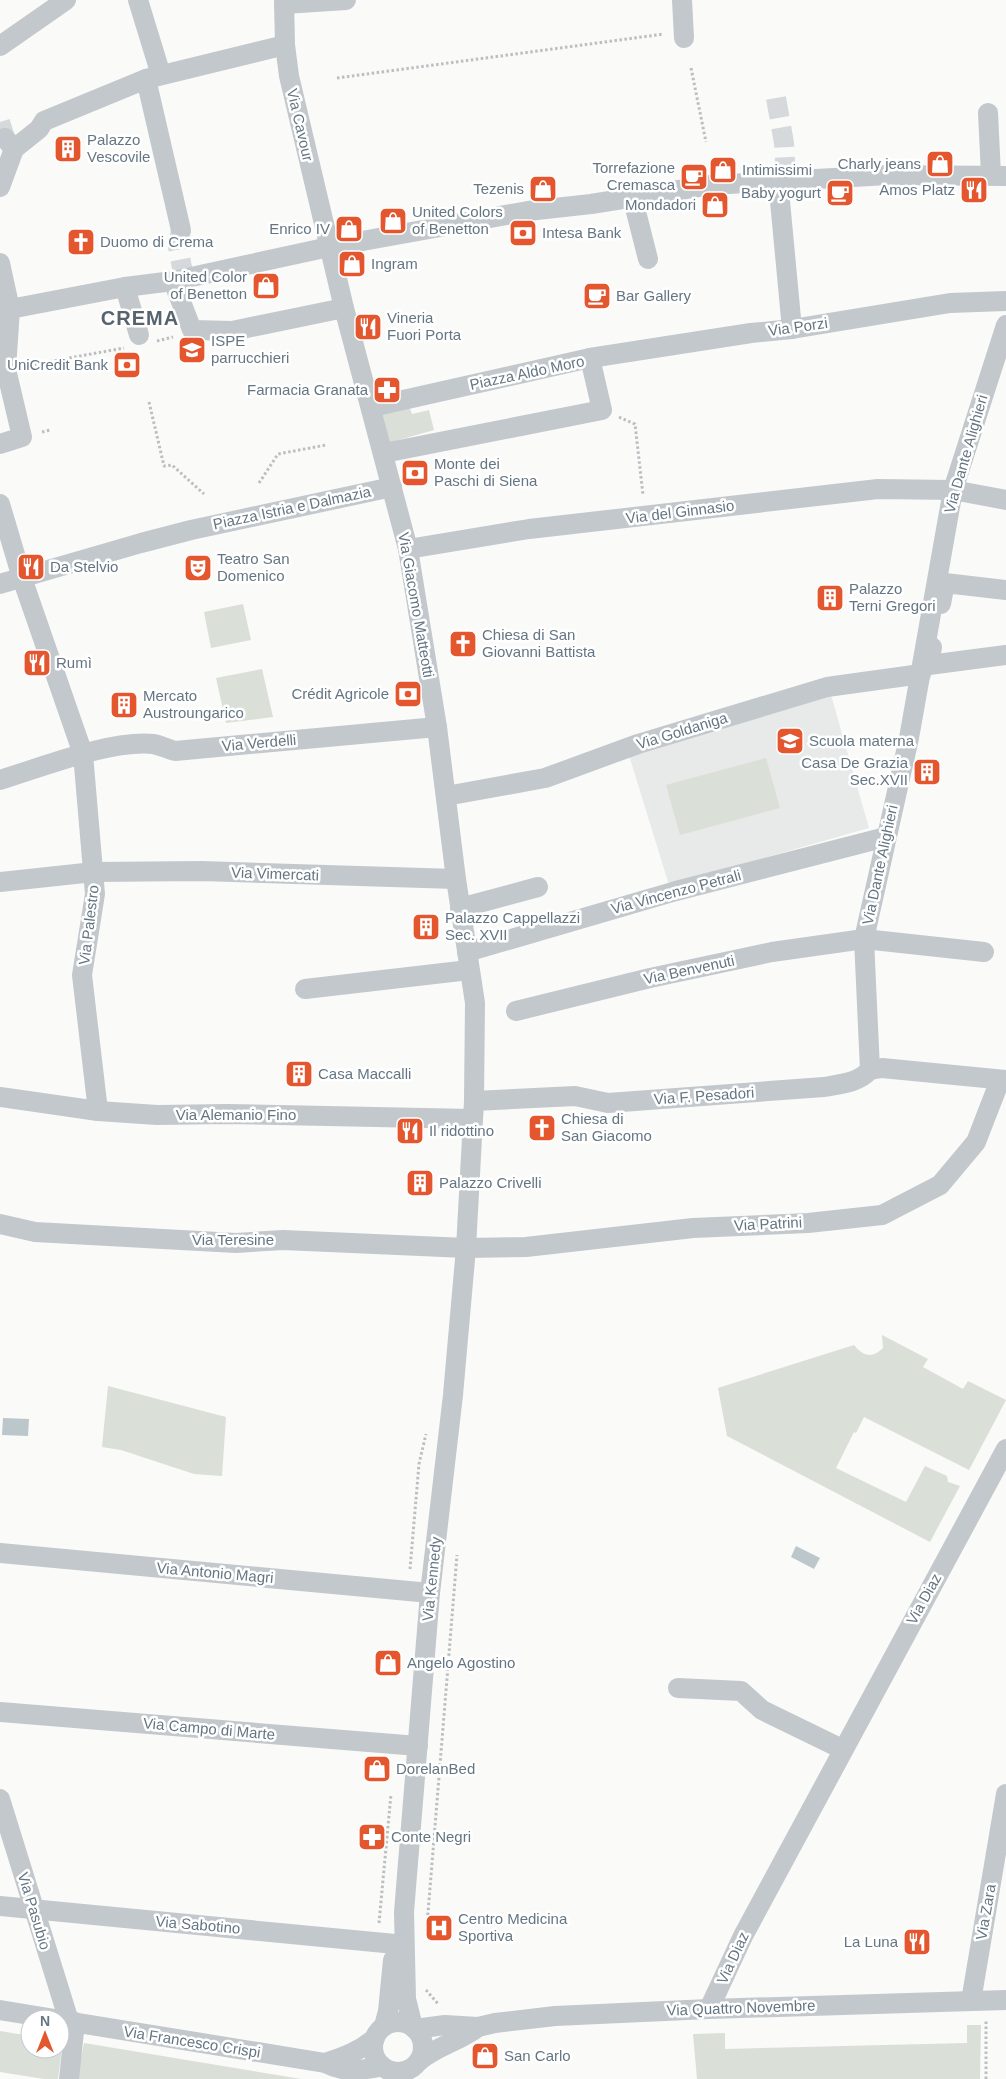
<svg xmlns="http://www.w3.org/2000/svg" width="1006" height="2079" viewBox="0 0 1006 2079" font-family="Helvetica,sans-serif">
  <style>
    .built { fill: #e8e9e9 }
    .green { fill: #dadfd7 }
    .water { fill: #bbc7cb }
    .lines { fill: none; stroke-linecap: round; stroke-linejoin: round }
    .minor-tunnel { stroke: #d5d9db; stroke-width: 20; stroke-dasharray: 20 10; stroke-linecap: butt }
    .path { stroke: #bbbfc2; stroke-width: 3; stroke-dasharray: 2.5 2.5; stroke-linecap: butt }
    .minor { stroke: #c3c8cc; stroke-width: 20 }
    .labels { text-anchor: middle; stroke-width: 5; stroke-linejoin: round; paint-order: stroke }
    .street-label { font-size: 15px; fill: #657683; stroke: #fff }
    .poi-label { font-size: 15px; fill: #657683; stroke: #fff; text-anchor: start }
    .district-label { font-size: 20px; font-weight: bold; letter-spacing: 1px; fill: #57646e; stroke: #fff }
  </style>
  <rect width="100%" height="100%" fill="#fafaf8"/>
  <polygon class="built" points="831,695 869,828 669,885 628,752"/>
  <g class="green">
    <polygon points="408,403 412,414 429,410 434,430 388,443 380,411"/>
    <polygon points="243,604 251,640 211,648 204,612"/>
    <polygon points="262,669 273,717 226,723 216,678"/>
    <polygon points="766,758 780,808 680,835 666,785"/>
    <path d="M882 1335 928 1359 923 1367 963 1389 968 1381 1006 1400 969 1470 864 1417 856 1433 854 1432 836 1468 906 1502 925 1466 947 1476 948 1482 960 1486 930 1542 727 1436 718 1388 854 1345C863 1356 872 1359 883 1348Z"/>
    <polygon points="108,1386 226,1417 222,1476 194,1474 121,1450 102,1447"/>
    <polygon points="967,2025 981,2025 980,2079 697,2079 693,2034 725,2033 725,2049 967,2043"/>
    <polygon points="0,2031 30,2036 30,2049 60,2049 60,2040 63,2040 58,2079 44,2079 0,2072"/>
    <polygon points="84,2043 301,2079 77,2079"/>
  </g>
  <g class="water">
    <polygon points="3,1418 29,1419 28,1436 2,1435"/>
    <polygon points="796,1546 820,1558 814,1569 791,1557"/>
  </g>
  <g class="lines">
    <g class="minor-tunnel">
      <polyline points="776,98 784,143 786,180"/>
      <polyline points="0,122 5,138"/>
      <polyline points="181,230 178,247 184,278"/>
    </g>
    <g class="path">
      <polyline points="691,68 706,142"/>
      <polyline points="337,78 664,34"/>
      <polyline points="157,341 173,337"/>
      <polyline points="25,366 124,348"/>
      <polyline points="149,402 164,466 172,465 204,494"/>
      <polyline points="619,417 635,424 643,495"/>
      <polyline points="42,432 50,430"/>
      <polyline points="259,483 278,454 326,445"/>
      <polyline points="410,1569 419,1464 426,1434"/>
      <polyline points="379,1923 391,1794"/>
      <polyline points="427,1925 457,1555"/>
      <polyline points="426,1990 439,2005"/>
      <polyline points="986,2079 986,2019"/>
    </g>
    <g class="minor">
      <polyline points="138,0 161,75"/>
      <polyline points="284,0 285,45 289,76 344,308 408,549 437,727 456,879 475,1003 474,1101 466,1248 453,1395 430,1593 404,1912 406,1999 413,2027"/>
      <polyline points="682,0 684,38"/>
      <polyline points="284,4 346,0"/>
      <polyline points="0,46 66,0"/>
      <polyline points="146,79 181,230"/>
      <polyline points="988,113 991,175"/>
      <polyline points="5,138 14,149 39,129 44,121 146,79 285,45"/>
      <polyline points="778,180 792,329"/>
      <polyline points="0,187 14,149"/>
      <polyline points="632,196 648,259"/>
      <polyline points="0,263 10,309 0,312"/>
      <polyline points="173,281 192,330 232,331 344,308"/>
      <polyline points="125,287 139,335"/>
      <polyline points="590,358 751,333 792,329 950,303 1006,301"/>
      <polyline points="372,407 590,358 602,410 384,453"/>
      <polyline points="0,444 22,437 6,369 10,309 125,287 173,281 329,247 528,211 591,204 711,185 888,175 1006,176"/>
      <polyline points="0,504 22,578 83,754 95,894 82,975 98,1111"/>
      <polyline points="408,549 529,529 878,489 953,490 1006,500"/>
      <polyline points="0,584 141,543 191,530 392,487"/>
      <polyline points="941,604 945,583 1006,590"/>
      <polyline points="932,647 929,665 1006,655"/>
      <path d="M0 780C42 767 110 740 153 744 160 745 168 749 175 751L437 727"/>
      <polyline points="446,796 545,778 638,744 827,687 921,674"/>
      <polyline points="0,882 94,872 201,871 456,879"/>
      <polyline points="460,908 538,887"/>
      <polyline points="467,952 676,891 886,837"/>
      <polyline points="305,989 469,970"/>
      <polyline points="516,1011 650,978 772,952 864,939 984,952"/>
      <polyline points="870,1070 864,939 909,738 953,490 1006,325"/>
      <polyline points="870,1070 882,1068 1006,1080"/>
      <polyline points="0,1097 98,1111 157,1115 227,1114 473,1119"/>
      <path d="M474 1101 575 1096 608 1103 824 1087C841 1084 858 1083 870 1070"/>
      <polyline points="0,1224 35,1232 236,1243 283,1240 466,1248 526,1247 693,1228 808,1223 882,1215 940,1185 976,1142 1000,1080"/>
      <polyline points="0,1553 430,1593"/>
      <polyline points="678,1688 741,1691 762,1710 842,1749"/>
      <polyline points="0,1712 418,1746"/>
      <polyline points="0,1799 69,2021"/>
      <polyline points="0,1906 395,1944"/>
      <polyline points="971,2001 1006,1794"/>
      <polyline points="709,2009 743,1936 1006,1449"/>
      <polyline points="0,2010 55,2019"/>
      <path d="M60 2020 325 2063C344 2073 361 2071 382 2066"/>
      <circle cx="398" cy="2047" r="25"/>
      <polyline points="384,2026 388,2011 393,1960"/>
      <polyline points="415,2029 445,2025 478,2027 495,2023 555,2016 709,2009 1006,2000"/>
      <path d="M419 2061C437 2046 460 2041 478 2027"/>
      <path d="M325 2063C344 2057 360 2051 375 2038"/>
      <polyline points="69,2079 75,2022"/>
    </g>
  </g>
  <defs>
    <symbol id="building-square" viewBox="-11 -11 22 22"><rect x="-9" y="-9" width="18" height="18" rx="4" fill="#e4572e" stroke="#fff"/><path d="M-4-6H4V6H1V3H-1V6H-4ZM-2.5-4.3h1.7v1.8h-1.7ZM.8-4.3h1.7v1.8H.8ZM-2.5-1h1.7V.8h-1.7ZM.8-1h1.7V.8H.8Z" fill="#fff"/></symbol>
    <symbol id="shop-square" viewBox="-11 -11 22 22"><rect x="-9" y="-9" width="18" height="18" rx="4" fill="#e4572e" stroke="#fff"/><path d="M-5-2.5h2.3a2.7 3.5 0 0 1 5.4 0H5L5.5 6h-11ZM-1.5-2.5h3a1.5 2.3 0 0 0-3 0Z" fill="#fff"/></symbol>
    <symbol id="cafe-square" viewBox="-11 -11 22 22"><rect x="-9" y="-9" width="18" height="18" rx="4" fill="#e4572e" stroke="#fff"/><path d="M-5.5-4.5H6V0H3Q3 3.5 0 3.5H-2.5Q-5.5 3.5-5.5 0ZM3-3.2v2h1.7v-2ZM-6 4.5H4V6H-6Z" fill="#fff"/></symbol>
    <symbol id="restaurant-square" viewBox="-11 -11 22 22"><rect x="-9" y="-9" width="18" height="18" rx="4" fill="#e4572e" stroke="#fff"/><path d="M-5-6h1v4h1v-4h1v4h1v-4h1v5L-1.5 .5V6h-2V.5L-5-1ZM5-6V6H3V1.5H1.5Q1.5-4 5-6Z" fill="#fff"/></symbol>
    <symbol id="bank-square" viewBox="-11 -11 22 22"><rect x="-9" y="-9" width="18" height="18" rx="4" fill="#e4572e" stroke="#fff"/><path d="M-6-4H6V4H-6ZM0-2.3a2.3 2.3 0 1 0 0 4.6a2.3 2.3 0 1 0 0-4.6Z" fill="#fff"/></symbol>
    <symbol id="church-square" viewBox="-11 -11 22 22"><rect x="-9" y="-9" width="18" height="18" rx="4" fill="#e4572e" stroke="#fff"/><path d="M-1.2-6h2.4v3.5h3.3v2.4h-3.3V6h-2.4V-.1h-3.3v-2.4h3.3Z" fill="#fff"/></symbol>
    <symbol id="university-square" viewBox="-11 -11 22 22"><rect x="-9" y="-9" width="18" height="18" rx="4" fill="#e4572e" stroke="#fff"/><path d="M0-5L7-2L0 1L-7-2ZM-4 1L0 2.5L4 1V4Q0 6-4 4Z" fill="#fff"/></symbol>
    <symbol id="pharmacy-square" viewBox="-11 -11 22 22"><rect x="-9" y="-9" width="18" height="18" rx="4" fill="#e4572e" stroke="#fff"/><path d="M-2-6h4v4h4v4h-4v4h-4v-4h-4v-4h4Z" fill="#fff"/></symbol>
    <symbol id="theatre-square" viewBox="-11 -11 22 22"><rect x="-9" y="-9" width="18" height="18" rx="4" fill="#e4572e" stroke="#fff"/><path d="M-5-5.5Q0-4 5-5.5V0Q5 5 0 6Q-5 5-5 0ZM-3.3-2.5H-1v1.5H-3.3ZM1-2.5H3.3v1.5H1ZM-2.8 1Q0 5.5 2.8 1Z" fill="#fff"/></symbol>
    <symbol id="school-square" viewBox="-11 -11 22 22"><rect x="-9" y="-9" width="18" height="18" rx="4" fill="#e4572e" stroke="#fff"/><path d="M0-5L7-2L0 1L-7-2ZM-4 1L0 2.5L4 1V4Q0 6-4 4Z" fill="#fff"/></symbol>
    <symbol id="hospital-square" viewBox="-11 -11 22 22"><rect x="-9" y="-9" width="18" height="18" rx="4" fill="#e4572e" stroke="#fff"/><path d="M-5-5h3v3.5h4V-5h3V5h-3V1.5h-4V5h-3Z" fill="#fff"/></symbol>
  </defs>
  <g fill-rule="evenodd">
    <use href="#building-square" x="52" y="133" width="32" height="32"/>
    <use href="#shop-square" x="924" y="148" width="32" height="32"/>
    <use href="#shop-square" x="707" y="154" width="32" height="32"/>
    <use href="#cafe-square" x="678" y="161" width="32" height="32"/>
    <use href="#shop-square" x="527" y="173" width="32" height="32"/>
    <use href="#restaurant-square" x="958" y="174" width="32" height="32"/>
    <use href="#cafe-square" x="824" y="177" width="32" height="32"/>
    <use href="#shop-square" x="699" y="189" width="32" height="32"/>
    <use href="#shop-square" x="377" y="205" width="32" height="32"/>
    <use href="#shop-square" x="333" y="213" width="32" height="32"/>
    <use href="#bank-square" x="507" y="217" width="32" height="32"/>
    <use href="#church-square" x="65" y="226" width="32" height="32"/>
    <use href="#shop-square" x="336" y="248" width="32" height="32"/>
    <use href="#shop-square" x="250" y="270" width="32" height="32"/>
    <use href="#cafe-square" x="581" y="280" width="32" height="32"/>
    <use href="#restaurant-square" x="352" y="311" width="32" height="32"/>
    <use href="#university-square" x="176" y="334" width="32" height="32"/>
    <use href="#bank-square" x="111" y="349" width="32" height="32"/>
    <use href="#pharmacy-square" x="371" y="374" width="32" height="32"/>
    <use href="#bank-square" x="399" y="457" width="32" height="32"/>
    <use href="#restaurant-square" x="15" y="551" width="32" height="32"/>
    <use href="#theatre-square" x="182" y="552" width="32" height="32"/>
    <use href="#building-square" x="814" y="582" width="32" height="32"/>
    <use href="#church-square" x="447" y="628" width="32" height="32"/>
    <use href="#restaurant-square" x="21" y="647" width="32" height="32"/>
    <use href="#bank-square" x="392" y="678" width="32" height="32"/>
    <use href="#building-square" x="108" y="689" width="32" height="32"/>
    <use href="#school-square" x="774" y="725" width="32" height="32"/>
    <use href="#building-square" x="911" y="756" width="32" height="32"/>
    <use href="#building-square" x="410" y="911" width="32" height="32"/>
    <use href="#building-square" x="283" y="1058" width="32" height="32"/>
    <use href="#church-square" x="526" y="1112" width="32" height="32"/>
    <use href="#restaurant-square" x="394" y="1115" width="32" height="32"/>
    <use href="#building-square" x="404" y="1167" width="32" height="32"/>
    <use href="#shop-square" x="372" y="1647" width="32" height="32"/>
    <use href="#shop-square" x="361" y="1753" width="32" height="32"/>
    <use href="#pharmacy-square" x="356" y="1821" width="32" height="32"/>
    <use href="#hospital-square" x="423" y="1912" width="32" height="32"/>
    <use href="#restaurant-square" x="901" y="1926" width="32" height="32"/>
    <use href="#shop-square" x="469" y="2040" width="32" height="32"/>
  </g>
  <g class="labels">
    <g class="street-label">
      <text transform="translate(300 125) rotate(77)" y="5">Via Cavour</text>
      <text transform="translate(798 327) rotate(-8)" y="5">Via Porzi</text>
      <text transform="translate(527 373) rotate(-12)" y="5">Piazza Aldo Moro</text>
      <text transform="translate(966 454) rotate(-74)" y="5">Via Dante Alighieri</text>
      <text transform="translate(292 508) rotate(-12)" y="5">Piazza Istria e Dalmazia</text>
      <text transform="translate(680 512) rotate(-7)" y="5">Via del Ginnasio</text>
      <text transform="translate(416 605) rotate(80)" y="5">Via Giacomo Matteotti</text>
      <text transform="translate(682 731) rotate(-17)" y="5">Via Goldaniga</text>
      <text transform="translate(259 743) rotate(-5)" y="5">Via Verdelli</text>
      <text transform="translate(880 865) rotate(-78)" y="5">Via Dante Alighieri</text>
      <text transform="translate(275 874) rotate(2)" y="5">Via Vimercati</text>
      <text transform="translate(676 892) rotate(-15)" y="5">Via Vincenzo Petrali</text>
      <text transform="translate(89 925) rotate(-83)" y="5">Via Palestro</text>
      <text transform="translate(689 970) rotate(-12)" y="5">Via Benvenuti</text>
      <text transform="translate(704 1096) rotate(-4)" y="5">Via F. Pesadori</text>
      <text x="236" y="1120">Via Alemanio Fino</text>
      <text transform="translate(768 1224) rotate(-3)" y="5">Via Patrini</text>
      <text x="233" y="1245">Via Teresine</text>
      <text transform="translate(215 1573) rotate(5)" y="5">Via Antonio Magri</text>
      <text transform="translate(432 1579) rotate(-84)" y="5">Via Kennedy</text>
      <text transform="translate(924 1599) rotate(-61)" y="5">Via Diaz</text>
      <text transform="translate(209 1729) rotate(5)" y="5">Via Campo di Marte</text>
      <text transform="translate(34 1911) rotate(73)" y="5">Via Pasubio</text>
      <text transform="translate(986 1912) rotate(-80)" y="5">Via Zara</text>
      <text transform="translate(198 1925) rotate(5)" y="5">Via Sabotino</text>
      <text transform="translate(733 1958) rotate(-65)" y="5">Via Diaz</text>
      <text transform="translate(741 2008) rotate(-2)" y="5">Via Quattro Novembre</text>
      <text transform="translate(192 2042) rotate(9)" y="5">Via Francesco Crispi</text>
    </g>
    <g class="poi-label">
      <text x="87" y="145">Palazzo<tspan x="87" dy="17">Vescovile</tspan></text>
      <text x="921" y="169" text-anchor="end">Charly jeans</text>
      <text x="675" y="173" text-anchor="end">Torrefazione<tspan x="675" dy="17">Cremasca</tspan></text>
      <text x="742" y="175">Intimissimi</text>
      <text x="524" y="194" text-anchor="end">Tezenis</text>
      <text x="955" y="195" text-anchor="end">Amos Platz</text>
      <text x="821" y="198" text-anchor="end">Baby yogurt</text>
      <text x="696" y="210" text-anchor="end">Mondadori</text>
      <text x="412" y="217">United Colors<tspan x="412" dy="17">of Benetton</tspan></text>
      <text x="330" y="234" text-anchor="end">Enrico IV</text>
      <text x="542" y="238">Intesa Bank</text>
      <text x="100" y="247">Duomo di Crema</text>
      <text x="371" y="269">Ingram</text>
      <text x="247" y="282" text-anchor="end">United Color<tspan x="247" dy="17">of Benetton</tspan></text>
      <text x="616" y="301">Bar Gallery</text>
      <text x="387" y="323">Vineria<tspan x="387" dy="17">Fuori Porta</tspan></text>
      <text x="211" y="346">ISPE<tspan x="211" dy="17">parrucchieri</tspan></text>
      <text x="108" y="370" text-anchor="end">UniCredit Bank</text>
      <text x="368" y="395" text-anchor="end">Farmacia Granata</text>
      <text x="434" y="469">Monte dei<tspan x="434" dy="17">Paschi di Siena</tspan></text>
      <text x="217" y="564">Teatro San<tspan x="217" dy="17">Domenico</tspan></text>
      <text x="50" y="572">Da Stelvio</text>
      <text x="849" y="594">Palazzo<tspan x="849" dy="17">Terni Gregori</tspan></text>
      <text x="482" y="640">Chiesa di San<tspan x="482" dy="17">Giovanni Battista</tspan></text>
      <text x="56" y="668">Rumì</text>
      <text x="389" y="699" text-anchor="end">Crédit Agricole</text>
      <text x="143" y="701">Mercato<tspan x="143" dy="17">Austroungarico</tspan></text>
      <text x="809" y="746">Scuola materna</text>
      <text x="908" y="768" text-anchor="end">Casa De Grazia<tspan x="908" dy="17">Sec.XVII</tspan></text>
      <text x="445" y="923">Palazzo Cappellazzi<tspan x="445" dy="17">Sec. XVII</tspan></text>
      <text x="318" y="1079">Casa Maccalli</text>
      <text x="561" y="1124">Chiesa di<tspan x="561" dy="17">San Giacomo</tspan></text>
      <text x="429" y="1136">Il ridottino</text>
      <text x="439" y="1188">Palazzo Crivelli</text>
      <text x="407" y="1668">Angelo Agostino</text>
      <text x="396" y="1774">DorelanBed</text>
      <text x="391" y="1842">Conte Negri</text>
      <text x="458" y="1924">Centro Medicina<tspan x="458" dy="17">Sportiva</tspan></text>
      <text x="898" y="1947" text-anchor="end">La Luna</text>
      <text x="504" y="2061">San Carlo</text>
    </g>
    <g class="district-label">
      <text x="140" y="325">CREMA</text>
    </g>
  </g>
  <g transform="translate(45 2034)"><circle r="24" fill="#ffffff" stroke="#c1c8cd"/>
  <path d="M0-4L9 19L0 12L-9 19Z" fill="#e4572e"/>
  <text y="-8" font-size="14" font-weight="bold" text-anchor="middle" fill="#657683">N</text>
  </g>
</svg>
